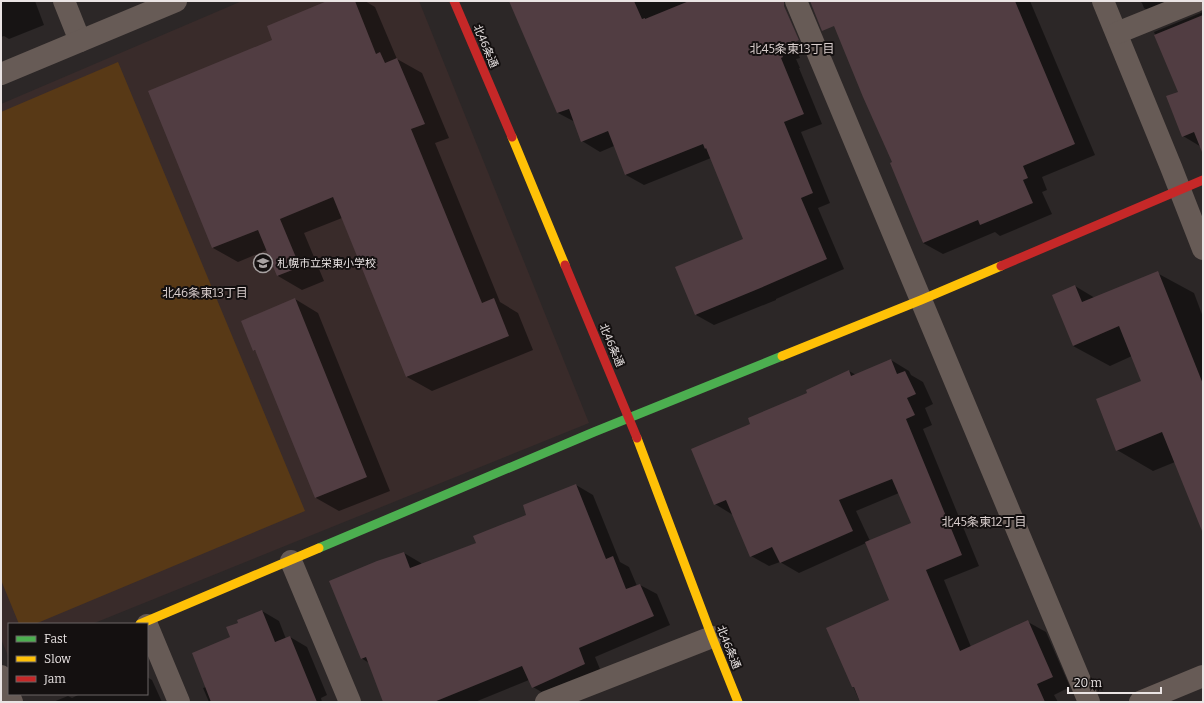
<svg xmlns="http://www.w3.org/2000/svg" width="1204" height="703" viewBox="0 0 1204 703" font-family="Bitter,'Noto Sans JP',serif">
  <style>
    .built { fill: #392b2a }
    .green { fill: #583916 }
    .shadow { fill: #0007; fill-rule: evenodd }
    .building { fill: #513d42 }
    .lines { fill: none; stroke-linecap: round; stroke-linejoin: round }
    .street { stroke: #675b56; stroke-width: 22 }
    .fast { stroke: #4caf50; stroke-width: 9 }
    .slow { stroke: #ffc107; stroke-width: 9 }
    .jam { stroke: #c62828; stroke-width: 9 }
    .labels { text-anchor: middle; stroke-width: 4; stroke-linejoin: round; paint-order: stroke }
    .street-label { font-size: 11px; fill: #eae4e4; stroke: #141010 }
    .poi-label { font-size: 11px; fill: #eae4e4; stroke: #141010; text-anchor: start }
    .neighbourhood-label { font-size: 12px; fill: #dacfce; stroke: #141010 }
  </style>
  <rect width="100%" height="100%" fill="#2c2727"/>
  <polygon class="built" points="242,1 419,1 589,423 92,624 9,624 9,658 1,639 1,104"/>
  <polygon class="green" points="118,62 305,511 35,624 19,624 1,580 1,112"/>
  <g class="shadow">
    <polygon points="1,1 35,1 44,25 9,39 4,36 1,37"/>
    <polygon points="330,1 365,1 375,7 397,59 422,73 449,138 435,143 500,302 518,313 533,350 432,391 407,377 342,218 304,233 324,281 302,290 278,276 267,250 238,262 213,248 274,40"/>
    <polygon points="510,1 776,1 800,58 796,59 800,68 799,68 822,124 801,132 830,203 818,208 844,269 776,299 776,300 714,325 696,315 744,240 711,158 644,185 626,175 614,146 600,152 582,141 575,122 558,113"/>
    <polygon points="823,1 1030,1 1095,155 1042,177 1047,190 1042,192 1052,214 1000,236 995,232 943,254 923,243 893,162 836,27"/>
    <polygon points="1139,1 1203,1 1165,20 1144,8 1142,3"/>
    <polygon points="1203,12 1203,148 1183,136 1179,92 1154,32"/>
    <polygon points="1157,273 1194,293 1203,317 1203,531 1175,462 1153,471 1117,450 1142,381 1132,356 1110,366 1073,346 1075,286 1095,298"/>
    <polygon points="295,299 318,313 390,491 339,511 316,498 257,352 254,350"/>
    <path d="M891 360 909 371 911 375 923 382 933 404 925 408 932 425 923 429 979 566 944 580 971 647 1028 622 1046 632 1070 687 1054 695 1058 702H860L828 629 891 601 866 543 799 573 780 562 769 566 751 556 733 515 715 504 751 424 849 371 856 375ZM899 493 912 524 870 541 856 511Z"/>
    <polygon points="576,485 593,495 620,562 629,567 637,586 640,585 657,594 670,625 595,657 602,674 550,697 533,687 529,680 475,702 384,702 369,663 361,658 404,553 421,563 422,565 477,543 528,515"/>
    <polygon points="262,611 279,621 286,639 290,637 307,647 327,695 321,698 322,702 209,702 203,688 206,687 239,623"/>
    <polygon points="147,677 152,680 162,702 53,702 68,696 72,698 80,694 147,694"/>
  </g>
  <g class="building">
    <polygon points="327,1 355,1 376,54 380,52 385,63 397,58 425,124 411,129 482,303 494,298 509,336 406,377 333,197 280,219 300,267 277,276 258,230 212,248 148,91 272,40 267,26"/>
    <polygon points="509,1 634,1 642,19 645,18 645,19 689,1 784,1 784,6 799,40 779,49 783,57 781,58 804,114 784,122 813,193 801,198 827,259 758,289 695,315 675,267 743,239 706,148 705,149 703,144 625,175 608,131 581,142 569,109 557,113"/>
    <polygon points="810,1 1015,1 1075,144 1023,166 1028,178 1023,180 1033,203 980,225 978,220 923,243 890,163 892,162 863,97 834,26 822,31"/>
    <polygon points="1203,15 1203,152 1202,152 1194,132 1182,137 1166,96 1178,92 1154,35"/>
    <polygon points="1158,271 1203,384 1203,531 1202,531 1162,432 1116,451 1096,399 1141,381 1119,326 1073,346 1052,295 1075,285 1082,302"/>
    <polygon points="295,298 367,477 315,498 255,350 253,351 241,321"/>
    <polygon points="891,359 897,374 905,371 916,394 907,398 915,415 906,419 962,555 926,570 960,651 1028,620 1053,677 1037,684 1045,702 860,702 854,687 852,687 826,628 889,600 865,542 911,523 892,479 839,500 853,531 780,563 772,547 750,557 726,500 714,505 691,449 750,424 748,418 807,393 806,390 849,370 851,376"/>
    <polygon points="576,484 606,559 613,556 626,589 640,584 654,616 579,648 585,664 532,688 522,666 434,702 383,702 366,657 361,659 329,581 377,561 404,552 410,568 476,543 473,536 526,515 523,505"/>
    <polygon points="262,610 275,642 290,636 317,702 211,702 192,653 230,637 226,627 238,623 237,620"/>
  </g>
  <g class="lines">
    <g class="street">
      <polyline points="64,1 80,41"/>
      <polyline points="796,1 1089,702"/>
      <polyline points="1103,1 1171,167 1203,249"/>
      <polyline points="1117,33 1196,1"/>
      <polyline points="1,74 176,1"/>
      <polyline points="291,561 350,702"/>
      <polyline points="147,625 179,702"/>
      <polyline points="1,676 12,702"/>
      <polyline points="546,702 712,637"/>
      <polyline points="1140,702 1203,676"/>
    </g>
    <polyline class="fast" points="319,548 594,432 782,356"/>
    <g class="slow">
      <polyline points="512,137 565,265"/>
      <polyline points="782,356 921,300 1001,266"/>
      <polyline points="637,438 712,637 738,702"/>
      <polyline points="140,624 319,548"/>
    </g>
    <g class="jam">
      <polyline points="454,1 512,137"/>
      <polyline points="565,265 637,438"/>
      <polyline points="1001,266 1203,180"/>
    </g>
  </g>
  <defs>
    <symbol id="school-ring" viewBox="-11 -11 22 22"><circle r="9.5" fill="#141010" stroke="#a8a2a2" stroke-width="1.5"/><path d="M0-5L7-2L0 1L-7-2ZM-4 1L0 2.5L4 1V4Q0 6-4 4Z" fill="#a8a2a2"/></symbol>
  </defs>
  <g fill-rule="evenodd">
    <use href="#school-ring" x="252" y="252" width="22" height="22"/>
  </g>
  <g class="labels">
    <g class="street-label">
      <text transform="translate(486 46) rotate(67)" y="4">北46条通</text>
      <text transform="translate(612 345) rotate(67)" y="4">北46条通</text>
      <text transform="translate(729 647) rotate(68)" y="4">北46条通</text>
    </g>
    <g class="poi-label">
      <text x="277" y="267">札幌市立栄東小学校</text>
    </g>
    <g class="neighbourhood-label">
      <text x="792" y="53">北45条東13丁目</text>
      <text x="205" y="297">北46条東13丁目</text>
      <text x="984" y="526">北45条東12丁目</text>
    </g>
  </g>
  <rect width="1204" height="703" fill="none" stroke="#eae4e4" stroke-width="4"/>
  <rect x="8" y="623" width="140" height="72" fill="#141010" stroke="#6a6565"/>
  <rect x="16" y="636" width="20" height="6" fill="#4caf50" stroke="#6a6565"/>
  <text x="44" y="643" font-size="12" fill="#eae4e4">Fast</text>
  <rect x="16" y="656" width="20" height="6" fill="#ffc107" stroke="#6a6565"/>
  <text x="44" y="663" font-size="12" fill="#eae4e4">Slow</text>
  <rect x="16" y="676" width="20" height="6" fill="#c62828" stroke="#6a6565"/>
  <text x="44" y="683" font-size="12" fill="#eae4e4">Jam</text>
  <path d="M1068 687v6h93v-6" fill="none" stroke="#eae4e4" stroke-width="2"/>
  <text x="1074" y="687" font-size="12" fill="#eae4e4" stroke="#141010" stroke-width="3" paint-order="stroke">20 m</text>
</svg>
